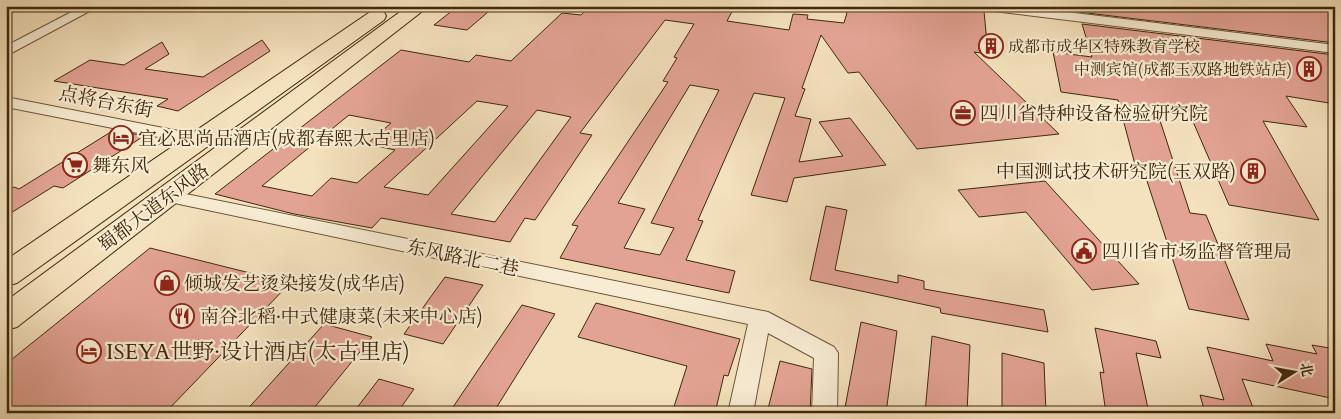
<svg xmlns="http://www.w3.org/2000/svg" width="1341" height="419" viewBox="0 0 1341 419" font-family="Cardo,'Noto Serif SC',serif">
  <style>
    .building { fill: #e3a394; stroke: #40280b; fill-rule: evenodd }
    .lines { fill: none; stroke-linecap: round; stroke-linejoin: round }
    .street-casing { stroke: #6d5638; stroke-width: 2 }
    .primary-casing { stroke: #40280b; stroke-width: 2 }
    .street { fill: #f8ecd4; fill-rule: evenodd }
    .primary { fill: #f4e1bd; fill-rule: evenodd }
    .labels { text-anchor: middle; stroke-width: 4.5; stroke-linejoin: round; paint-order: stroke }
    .far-poi-label { font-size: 16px; fill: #40280b; stroke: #f8ecd4; text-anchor: start }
    .street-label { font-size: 19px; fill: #40280b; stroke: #f8ecd4 }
    .poi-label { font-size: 19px; fill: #40280b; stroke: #f8ecd4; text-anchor: start }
    .near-poi-label { font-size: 22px; fill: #40280b; stroke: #f8ecd4; text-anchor: start }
  </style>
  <rect width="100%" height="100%" fill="#f4e1bd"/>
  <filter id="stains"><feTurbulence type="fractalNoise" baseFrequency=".004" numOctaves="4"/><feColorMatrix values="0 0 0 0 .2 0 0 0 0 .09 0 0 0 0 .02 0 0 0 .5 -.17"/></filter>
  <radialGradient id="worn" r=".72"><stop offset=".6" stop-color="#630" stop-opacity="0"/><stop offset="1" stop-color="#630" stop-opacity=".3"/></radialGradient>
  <g class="building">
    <polygon points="458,6 495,6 467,30 434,25"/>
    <path d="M590 6H735L727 21 789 30 793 14 808 15 807 19 844 23 849 6H953L981 10 984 11 988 54 974 52 1059 134 917 149 859 72 848 73 821 35 802 88 805 89 795 116 811 119 799 162 843 156 819 122 850 118 886 165 794 178 787 202 751 195 785 98 754 93 698 220 703 221 686 260 735 271 729 293 560 258 578 226 572 225 668 82 663 81 677 58 674 57 694 24 665 20 580 133 592 135 535 220 525 218 510 242 381 218 372 228 294 214 215 194 401 50 469 62 476 55 511 61 562 13 581 15ZM690 85 719 90 651 223 674 228 660 255 624 248 645 209 618 203ZM477 101 508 106 428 195 384 187ZM537 110 571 117 495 222 451 214ZM349 115 391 123 367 144 395 150 357 183 331 178 312 196 262 186Z"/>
    <polygon points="1077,6 1324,6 1335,17 1335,43 1079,12"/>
    <polygon points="1082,24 1335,55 1335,104 1286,96 1307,127 1263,121 1319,220 1229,205 1188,110 1155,105 1190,213 1206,215 1249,320 1189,309 1146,178 1138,176 1118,100 1061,92 1053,52 1092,57"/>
    <polygon points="262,40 270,51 178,111 157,106 168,99 54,81 90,60 124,65 162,42 169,54 145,69 203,77"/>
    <polygon points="114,130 144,136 63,188 54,186 6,216 6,192 14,187 19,189"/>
    <polygon points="1045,181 1139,284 1092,290 1026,212 979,217 958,190"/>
    <polygon points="826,206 847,210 835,270 898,283 898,275 924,281 924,289 1044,310 1048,332 941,313 940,308 810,280"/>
    <polygon points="150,248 290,283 165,413 6,413 6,364"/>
    <polygon points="445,277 483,285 443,344 404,334"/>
    <polygon points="596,303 740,339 728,376 724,375 715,413 672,413 687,366 578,337"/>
    <polygon points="522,305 555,314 493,413 449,413"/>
    <polygon points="861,322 897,331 886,413 844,413"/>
    <polygon points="324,324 372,337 310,413 244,413"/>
    <polygon points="1095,328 1156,341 1161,358 1136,353 1149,413 1106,413 1100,372 1104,373"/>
    <polygon points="932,336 970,345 967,413 925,413"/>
    <polygon points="1266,344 1317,354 1312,345 1335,349 1335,399 1242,379 1255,413 1205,413 1200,395 1224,400 1207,347 1273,361"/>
    <polygon points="1002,353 1044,363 1046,413 1002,413"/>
    <polygon points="780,361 812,369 810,413 767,413"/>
    <polygon points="379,379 414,389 397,413 353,413"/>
  </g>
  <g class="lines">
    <defs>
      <g id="street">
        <polygon points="83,6 99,6 6,56 6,46"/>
        <polygon points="979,6 1018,6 1335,45 1335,53 985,10"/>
        <polygon points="6,97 199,135 205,136 207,140 205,144 199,145 6,107"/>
        <polygon points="166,190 768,312 834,347 838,353 837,413 812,413 814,358 768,333 753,413 728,413 748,324 160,200 157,196 160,192"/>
      </g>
      <g id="primary">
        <polygon points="408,6 429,6 17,327 6,330 6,301"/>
        <polygon points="377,10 384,12 386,16 384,20 17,283 6,286 6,260 370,12"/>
      </g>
    </defs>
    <use href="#street" class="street-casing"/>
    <use href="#primary" class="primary-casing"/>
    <use href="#street" class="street"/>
    <use href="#primary" class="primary"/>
  </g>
  <defs>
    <symbol id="building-ring" viewBox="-11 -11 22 22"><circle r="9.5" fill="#f8ecd4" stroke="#8f2418" stroke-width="1.5"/><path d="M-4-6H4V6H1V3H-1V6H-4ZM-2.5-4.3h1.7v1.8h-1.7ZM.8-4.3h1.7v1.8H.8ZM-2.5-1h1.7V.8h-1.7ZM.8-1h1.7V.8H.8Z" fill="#8f2418"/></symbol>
    <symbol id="office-ring" viewBox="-11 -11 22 22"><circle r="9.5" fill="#f8ecd4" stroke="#8f2418" stroke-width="1.5"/><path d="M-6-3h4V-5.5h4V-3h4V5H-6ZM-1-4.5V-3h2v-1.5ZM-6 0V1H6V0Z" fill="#8f2418"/></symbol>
    <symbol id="hotel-ring" viewBox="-11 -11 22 22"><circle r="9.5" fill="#f8ecd4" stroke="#8f2418" stroke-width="1.5"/><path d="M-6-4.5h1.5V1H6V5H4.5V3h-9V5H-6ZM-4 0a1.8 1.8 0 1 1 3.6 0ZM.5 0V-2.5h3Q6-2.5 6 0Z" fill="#8f2418"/></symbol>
    <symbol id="supermarket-ring" viewBox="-11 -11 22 22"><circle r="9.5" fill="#f8ecd4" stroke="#8f2418" stroke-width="1.5"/><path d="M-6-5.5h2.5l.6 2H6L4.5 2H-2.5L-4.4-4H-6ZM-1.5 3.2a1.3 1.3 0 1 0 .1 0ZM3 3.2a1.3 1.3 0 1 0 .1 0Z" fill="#8f2418"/></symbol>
    <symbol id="civic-ring" viewBox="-11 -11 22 22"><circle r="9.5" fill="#f8ecd4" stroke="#8f2418" stroke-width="1.5"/><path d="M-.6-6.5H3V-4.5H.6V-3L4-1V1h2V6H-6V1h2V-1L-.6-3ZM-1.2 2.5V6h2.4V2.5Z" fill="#8f2418"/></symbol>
    <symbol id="shop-ring" viewBox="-11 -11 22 22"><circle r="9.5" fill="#f8ecd4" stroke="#8f2418" stroke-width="1.5"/><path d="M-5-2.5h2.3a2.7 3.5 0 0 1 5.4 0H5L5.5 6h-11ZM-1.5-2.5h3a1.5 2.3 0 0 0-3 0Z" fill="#8f2418"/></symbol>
    <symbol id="restaurant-ring" viewBox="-11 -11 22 22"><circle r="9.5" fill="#f8ecd4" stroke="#8f2418" stroke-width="1.5"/><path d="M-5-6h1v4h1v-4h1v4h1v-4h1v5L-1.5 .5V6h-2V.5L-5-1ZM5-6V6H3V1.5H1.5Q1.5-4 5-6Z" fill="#8f2418"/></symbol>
  </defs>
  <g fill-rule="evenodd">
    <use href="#building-ring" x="977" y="32" width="28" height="28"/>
    <use href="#building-ring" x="1295" y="55" width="28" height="28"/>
    <use href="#office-ring" x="949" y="99" width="28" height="28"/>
    <use href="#hotel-ring" x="107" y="124" width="28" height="28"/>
    <use href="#supermarket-ring" x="61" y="151" width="28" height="28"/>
    <use href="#building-ring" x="1239" y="157" width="28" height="28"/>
    <use href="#civic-ring" x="1070" y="237" width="28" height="28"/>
    <use href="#shop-ring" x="153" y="269" width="28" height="28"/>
    <use href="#restaurant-ring" x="168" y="302" width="28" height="28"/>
    <use href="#hotel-ring" x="75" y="337" width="28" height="28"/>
  </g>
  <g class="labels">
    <g class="far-poi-label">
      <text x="1008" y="52">成都市成华区特殊教育学校</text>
      <text x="1292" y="75" text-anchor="end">中测宾馆(成都玉双路地铁站店)</text>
    </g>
    <g class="street-label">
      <text transform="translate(106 101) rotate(11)" y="7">点将台东街</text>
      <text transform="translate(153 207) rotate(-37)" y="7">蜀都大道东风路</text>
      <text transform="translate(463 257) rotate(12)" y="7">东风路北二巷</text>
    </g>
    <g class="poi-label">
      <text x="980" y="120">四川省特种设备检验研究院</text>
      <text x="138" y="145">宜必思尚品酒店(成都春熙太古里店)</text>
      <text x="92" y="172">舞东风</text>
      <text x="1236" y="178" text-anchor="end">中国测试技术研究院(玉双路)</text>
      <text x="1102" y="258">四川省市场监督管理局</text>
      <text x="184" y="290">倾城发艺烫染接发(成华店)</text>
      <text x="200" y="323">南谷北稻·中式健康菜(未来中心店)</text>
    </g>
    <g class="near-poi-label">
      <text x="106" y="359">ISEYA世野·设计酒店(太古里店)</text>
    </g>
  </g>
  <rect width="1341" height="419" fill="none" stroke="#f4e1bd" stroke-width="25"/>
  <rect x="8" y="8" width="1326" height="404" fill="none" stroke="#40280b" stroke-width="2.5"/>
  <rect x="12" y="12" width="1316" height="394" fill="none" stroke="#40280b"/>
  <g transform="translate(1294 372) rotate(79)" stroke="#f8ecd4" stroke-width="4" paint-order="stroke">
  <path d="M0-4L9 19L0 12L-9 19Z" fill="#40280b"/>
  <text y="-8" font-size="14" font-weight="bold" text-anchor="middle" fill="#40280b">北</text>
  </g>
  <rect width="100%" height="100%" filter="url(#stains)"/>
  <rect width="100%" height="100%" fill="url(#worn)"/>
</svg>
